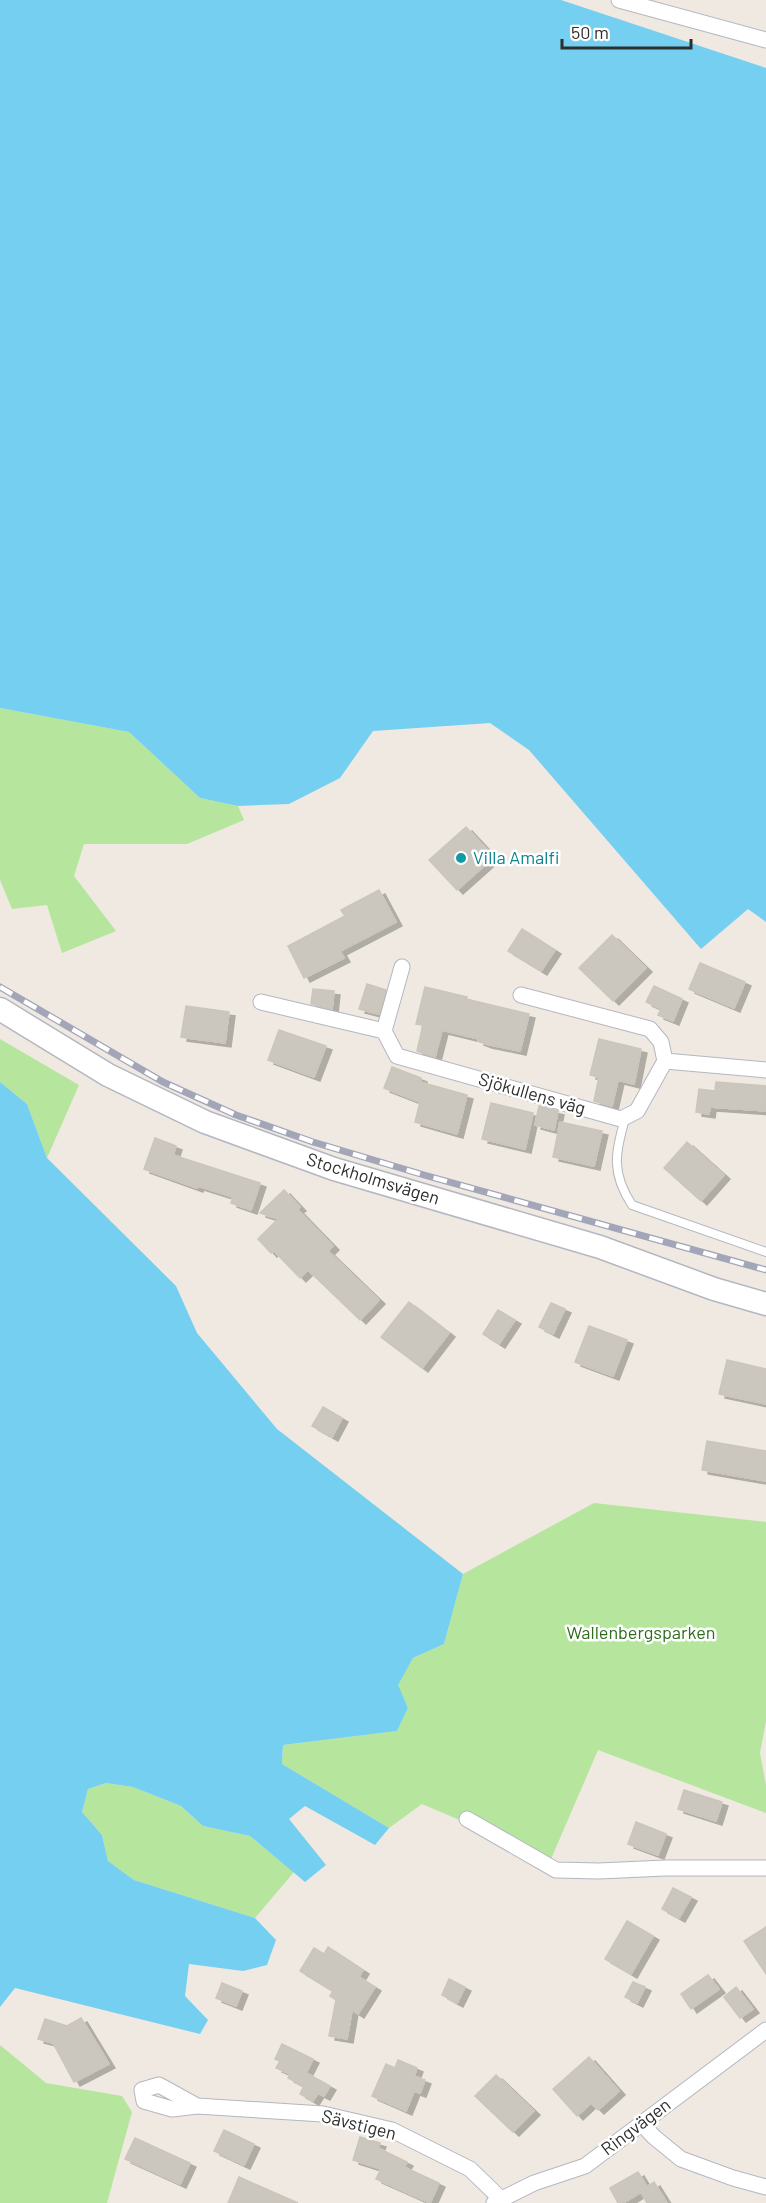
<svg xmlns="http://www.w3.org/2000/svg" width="766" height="2203" viewBox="0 0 766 2203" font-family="Barlow,sans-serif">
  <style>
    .green { fill: #b6e59e }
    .water { fill: #75cff0 }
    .building { fill: #cbc7bf; stroke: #cbc5ba; stroke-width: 1.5; filter: url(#shadow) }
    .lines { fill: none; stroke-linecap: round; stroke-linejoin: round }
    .lane-casing { stroke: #b4b7c1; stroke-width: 10 }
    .street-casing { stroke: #b4b7c1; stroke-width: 17 }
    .secondary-casing { stroke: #b4b7c1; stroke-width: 25 }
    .lane { stroke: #fff; stroke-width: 8 }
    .street { stroke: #fff; stroke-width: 15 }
    .secondary { stroke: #fff; stroke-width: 22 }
    .rail-casing { stroke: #a3a6b8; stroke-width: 7 }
    .rail { stroke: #fff; stroke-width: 4.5; stroke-dasharray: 14; stroke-linecap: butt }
    .culture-dot { fill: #0f9aa8; stroke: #fff; stroke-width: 2 }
    .labels { text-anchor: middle; stroke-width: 5; stroke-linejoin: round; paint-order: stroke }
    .culture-label { font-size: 18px; fill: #0d838f; stroke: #fff; text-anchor: start }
    .street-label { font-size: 18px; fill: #2e2e2e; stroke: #fff }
    .park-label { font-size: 18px; fill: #2c6e1b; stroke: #fff }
  </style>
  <defs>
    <filter id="shadow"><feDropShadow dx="6" dy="4" stdDeviation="0" flood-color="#0004"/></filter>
  </defs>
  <rect width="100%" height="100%" fill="#efe9e1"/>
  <g class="green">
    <polygon points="0,708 129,732 200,798 238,806 244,820 187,844 84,844 74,876 116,931 62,953 47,905 12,909 0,880"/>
    <polygon points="0,1039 79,1085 47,1158 27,1104 0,1082"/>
    <polygon points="594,1503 766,1522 766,1721 760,1753 766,1785 766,1813 598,1750 551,1859 422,1804 389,1828 282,1764 283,1745 397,1731 408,1708 397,1685 413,1658 444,1644 463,1574"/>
    <polygon points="106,1783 133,1787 181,1806 203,1826 250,1836 294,1872 255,1918 134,1880 108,1861 102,1835 82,1812 88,1789"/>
    <polygon points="0,2045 46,2083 122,2096 132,2112 107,2203 0,2203"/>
  </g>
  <g class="water">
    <polygon points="0,0 561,0 766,68 766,922 748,909 701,949 529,750 490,723 373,731 340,778 289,804 238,806 200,798 129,732 0,708"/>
    <polygon points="0,1082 27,1104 47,1158 176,1286 197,1333 277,1429 463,1574 444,1644 413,1658 398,1685 408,1708 397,1731 283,1745 282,1764 389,1828 375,1845 305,1806 289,1819 326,1865 305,1882 250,1836 203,1826 181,1806 133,1787 106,1783 88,1789 82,1812 102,1835 108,1861 134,1880 255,1918 276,1940 267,1965 243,1971 189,1964 185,1996 208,2020 200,2034 15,1988 0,2007"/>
  </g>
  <g class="building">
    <polygon points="466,827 494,857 457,890 429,860"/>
    <polygon points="379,890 396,922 340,951 344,958 304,978 288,946 345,916 341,910"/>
    <polygon points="522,929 555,950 541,971 508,951"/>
    <polygon points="612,935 646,968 613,1001 579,968"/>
    <polygon points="700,963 745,982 734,1008 689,989"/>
    <polygon points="367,984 386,990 379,1014 359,1009"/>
    <polygon points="654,986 682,999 673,1021 658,1015 661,1009 646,1002"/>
    <polygon points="425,987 467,997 466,999 529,1014 520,1051 486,1044 478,1041 479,1039 442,1030 435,1057 417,1051 423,1025 416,1024"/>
    <polygon points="313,989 334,991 332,1009 311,1004"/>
    <polygon points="186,1006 229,1012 225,1043 181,1037"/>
    <polygon points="279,1030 326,1046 314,1077 268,1060"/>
    <polygon points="599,1039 641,1049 634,1084 618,1080 612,1106 594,1101 599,1077 590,1075"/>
    <polygon points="392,1067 421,1078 420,1082 467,1095 457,1134 415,1122 420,1102 384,1088"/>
    <polygon points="716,1082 766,1086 766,1111 710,1107 709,1114 696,1112 699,1089 715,1091"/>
    <polygon points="491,1103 533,1113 525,1149 482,1139"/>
    <polygon points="539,1106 558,1111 554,1130 535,1125"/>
    <polygon points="560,1122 602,1131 594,1166 553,1157"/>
    <polygon points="155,1138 176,1146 173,1155 260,1183 251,1210 231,1203 233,1197 198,1186 197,1188 144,1169"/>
    <polygon points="687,1142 724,1175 701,1201 664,1168"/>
    <polygon points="284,1190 300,1207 297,1209 333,1246 328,1251 379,1300 360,1320 308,1270 300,1278 274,1251 271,1253 258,1239 278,1219 260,1213"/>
    <polygon points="409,1302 449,1333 422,1368 381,1337"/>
    <polygon points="551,1303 565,1309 553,1334 539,1327"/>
    <polygon points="498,1310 515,1320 499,1344 483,1334"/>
    <polygon points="589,1326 627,1340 613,1376 575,1362"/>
    <polygon points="727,1360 766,1369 766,1404 719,1394"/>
    <polygon points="323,1407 342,1418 332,1437 312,1426"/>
    <polygon points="707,1441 766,1451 766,1481 702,1470"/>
    <polygon points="684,1790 722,1802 716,1821 678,1809"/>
    <polygon points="636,1822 666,1834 658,1855 628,1844"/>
    <polygon points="673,1888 691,1897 679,1918 662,1909"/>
    <polygon points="627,1921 653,1936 631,1974 605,1959"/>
    <polygon points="766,1927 766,1974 744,1941"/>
    <polygon points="328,1947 363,1970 359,1977 375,1987 358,2014 352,2010 347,2039 329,2036 336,2000 330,1996 333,1991 300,1971 314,1948 324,1954"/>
    <polygon points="708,1975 719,1989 691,2009 681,1994"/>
    <polygon points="449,1979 465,1987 457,2003 442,1995"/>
    <polygon points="633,1982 645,1987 637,2003 625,1997"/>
    <polygon points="222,1983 242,1991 236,2006 216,1998"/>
    <polygon points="736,1987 753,2009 740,2018 724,1997"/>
    <polygon points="81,2018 109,2064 74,2082 53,2043 38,2039 45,2019 67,2026"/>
    <polygon points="282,2044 313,2059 306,2073 330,2086 324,2096 318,2093 313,2101 300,2094 304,2086 288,2078 290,2074 276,2068 280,2061 275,2059"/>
    <polygon points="589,2057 619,2091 598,2110 591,2103 577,2116 553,2089"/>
    <polygon points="398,2060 417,2068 414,2076 425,2080 420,2093 414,2091 406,2111 372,2096 386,2064 395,2068"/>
    <polygon points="496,2075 534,2111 513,2132 475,2096"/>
    <polygon points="224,2130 254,2144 244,2165 214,2151"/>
    <polygon points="360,2137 380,2143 378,2148 407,2162 404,2167 439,2183 430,2203 376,2179 381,2169 353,2160"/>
    <polygon points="135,2138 190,2163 180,2184 125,2159"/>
    <polygon points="638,2172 647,2187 654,2182 667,2203 647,2203 641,2192 623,2203 618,2203 610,2188"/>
    <polygon points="239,2177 298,2203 228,2203"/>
  </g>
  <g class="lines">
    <defs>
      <path id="lane" d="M625 1119C615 1153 611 1173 632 1205L766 1252"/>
      <g id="street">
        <polyline points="619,0 766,40"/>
        <polyline points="521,995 650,1029 661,1042 665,1061 766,1070"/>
        <polyline points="261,1002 384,1031 397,1056 621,1119 637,1111 665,1061"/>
        <polyline points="384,1031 402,967"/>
        <polyline points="467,1819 556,1870 599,1871 665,1868 766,1868"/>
        <polyline points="197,2106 172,2109 144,2101 142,2090 159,2085 197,2106 323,2114 392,2130 470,2169 501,2199"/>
        <polyline points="641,2123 654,2137 681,2159 733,2178 766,2187"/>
        <polyline points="494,2203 534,2183 585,2166 766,2030"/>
      </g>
      <polyline id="secondary" points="0,1009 108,1075 205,1122 334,1169 600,1247 714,1289 766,1304"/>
    </defs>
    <use href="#lane" class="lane-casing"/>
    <use href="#street" class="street-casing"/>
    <use href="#secondary" class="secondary-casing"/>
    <use href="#lane" class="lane"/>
    <use href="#street" class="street"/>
    <use href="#secondary" class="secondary"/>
    <defs>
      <polyline id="rail" points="0,987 163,1082 236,1115 313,1142 424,1175 766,1270"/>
    </defs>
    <use href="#rail" class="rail-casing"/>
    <use href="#rail" class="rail"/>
  </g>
  <circle class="culture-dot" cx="461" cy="858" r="6"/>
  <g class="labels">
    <g class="culture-label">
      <text x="473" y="864">Villa Amalfi</text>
    </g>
    <g class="street-label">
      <text transform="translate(532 1094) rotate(16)" y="6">Sjökullens väg</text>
      <text transform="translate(373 1179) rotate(17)" y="6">Stockholmsvägen</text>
      <text transform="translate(359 2125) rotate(14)" y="6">Sävstigen</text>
      <text transform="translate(636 2127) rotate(-37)" y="6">Ringvägen</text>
    </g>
    <g class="park-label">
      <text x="641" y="1639">Wallenbergsparken</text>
    </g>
  </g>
  <path d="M562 39v9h129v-9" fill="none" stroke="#2e2e2e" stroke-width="3"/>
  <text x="571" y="39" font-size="18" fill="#2e2e2e" stroke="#ffffff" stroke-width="4.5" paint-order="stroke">50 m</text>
</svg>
